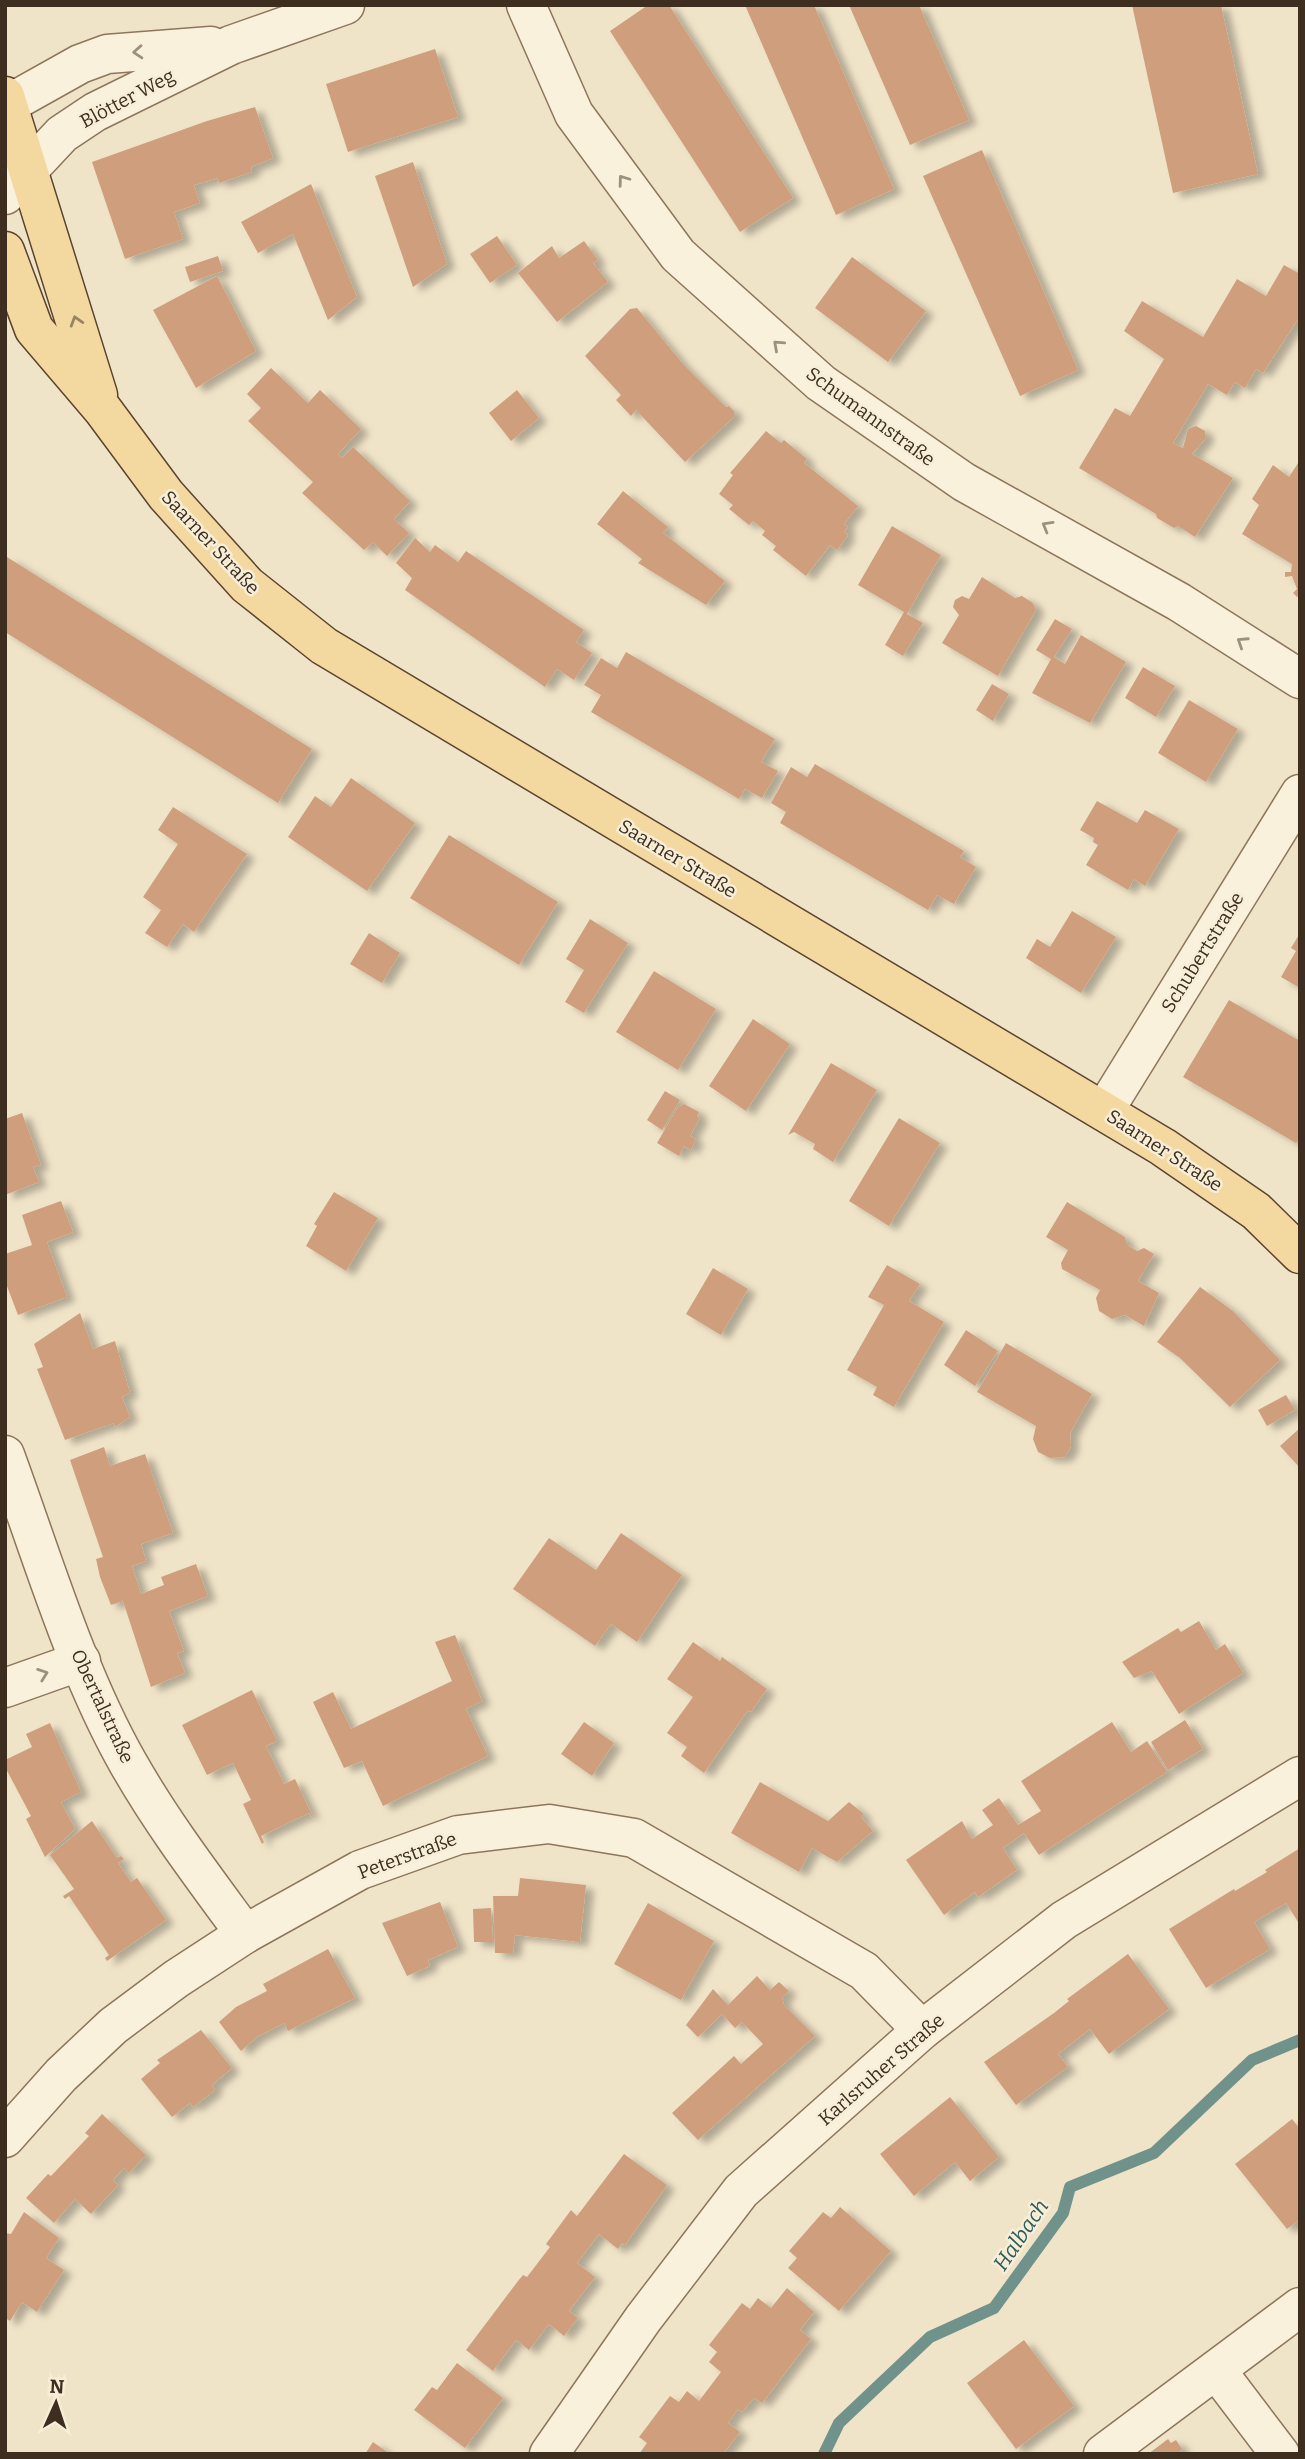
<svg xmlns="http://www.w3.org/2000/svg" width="1305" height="2459" viewBox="0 0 1305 2459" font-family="Bitter,serif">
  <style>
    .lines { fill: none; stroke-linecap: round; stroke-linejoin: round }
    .stream { stroke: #6f938a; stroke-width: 12 }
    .building { fill: #cf9f7d; filter: url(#shadow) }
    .minor-casing { stroke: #8d765c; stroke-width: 41 }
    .major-casing { stroke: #5b4430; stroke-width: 41 }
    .minor { stroke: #faf1dc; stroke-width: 38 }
    .major { stroke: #f3d9a0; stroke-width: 38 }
    .oneway { stroke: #9c907e }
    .oneway2 { stroke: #988460 }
    .labels { text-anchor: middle; stroke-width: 5; stroke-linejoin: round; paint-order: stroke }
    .street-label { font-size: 19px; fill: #3d2e20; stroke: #f7eed8 }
    .water-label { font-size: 21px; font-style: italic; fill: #2f5d5a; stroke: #f7eed8 }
  </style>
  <defs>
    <filter id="shadow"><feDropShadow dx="8" dy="4.5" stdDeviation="3.5" flood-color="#0004"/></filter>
  </defs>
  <rect width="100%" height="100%" fill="#f0e4c8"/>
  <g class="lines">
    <polyline class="stream" points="824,2454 839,2423 930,2337 994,2308 1063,2213 1070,2187 1154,2153 1252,2060 1300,2040"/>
  </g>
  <g class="building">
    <polygon points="648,5 669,5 793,198 740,232 610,31"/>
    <polygon points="745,5 814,5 894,189 836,215"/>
    <polygon points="849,5 919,5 969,120 910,145"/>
    <polygon points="1132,5 1221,5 1258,174 1173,193"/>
    <polygon points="435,49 458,117 348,152 326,84"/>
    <polygon points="255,107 273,158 251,167 252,172 219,183 218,178 194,185 200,203 174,212 183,239 125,259 92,162 207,121"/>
    <polygon points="982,150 1078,370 1020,396 923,176"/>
    <polygon points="413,162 447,264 413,287 375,176"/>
    <polygon points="311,184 357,297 328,320 293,234 258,253 241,222"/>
    <polygon points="497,236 517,265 490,283 470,254"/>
    <polygon points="584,241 598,260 593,263 608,282 557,322 518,273 552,246 559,258"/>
    <polygon points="218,256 223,271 190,282 185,267"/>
    <polygon points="852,257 926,311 888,362 815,308"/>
    <polygon points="1284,265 1300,274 1300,316 1263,373 1256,369 1245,388 1235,382 1227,395 1208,384 1173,443 1183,448 1188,429 1196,426 1205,431 1206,438 1192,454 1233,478 1195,537 1178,526 1174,528 1157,518 1156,514 1079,468 1115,408 1130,416 1164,359 1124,331 1142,301 1203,337 1237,279 1266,296"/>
    <polygon points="217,276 256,351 196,388 153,310"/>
    <polygon points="637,308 683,364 726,407 729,406 734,411 734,417 685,462 636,410 631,416 616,400 621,395 585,356 630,309"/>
    <polygon points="271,368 308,403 320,390 361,429 338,454 342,458 353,447 410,501 394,519 409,533 387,556 373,542 364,550 302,493 313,482 248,421 261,408 247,394"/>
    <polygon points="517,390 539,418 511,441 489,413"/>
    <polygon points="766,431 781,443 784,440 807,459 804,463 858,506 844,524 848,527 844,532 848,535 837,550 830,545 806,576 773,550 776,546 762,535 765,531 753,521 749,525 729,509 733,505 719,494 733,475 730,473"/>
    <polygon points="1300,460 1300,595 1297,597 1293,593 1297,589 1292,576 1285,577 1285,572 1291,572 1292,564 1242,534 1259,505 1252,499 1273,465 1289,477"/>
    <polygon points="623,491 668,527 663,533 725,581 706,605 638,563 642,559 597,524"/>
    <polygon points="892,526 941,555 907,614 923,623 903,656 885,645 904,612 858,585"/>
    <polygon points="415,538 430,552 435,545 458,562 466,551 584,630 576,642 592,653 574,680 557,669 545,687 405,590 412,578 396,563"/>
    <polygon points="7,557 312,749 278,803 5,632"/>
    <polygon points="982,577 1015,598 1022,596 1033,603 1036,610 998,676 942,643 959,615 953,607 955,600 962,596 969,599"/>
    <polygon points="1055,619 1072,629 1054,657 1065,664 1081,635 1126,662 1090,723 1032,693 1051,659 1036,650"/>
    <polygon points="626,652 775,739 761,762 778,771 762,798 745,789 739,799 591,712 601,695 584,685 601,658 617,668"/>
    <polygon points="1143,667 1175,686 1156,717 1125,698"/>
    <polygon points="992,684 1009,694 993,721 976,710"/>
    <polygon points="1189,700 1238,729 1206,782 1158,753"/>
    <polygon points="815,764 964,851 960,857 976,867 954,904 937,895 928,910 780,823 786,812 771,803 791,767 807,777"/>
    <polygon points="351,778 415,823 367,891 288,837 315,796 331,807"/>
    <polygon points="1097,801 1137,823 1145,810 1179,829 1145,886 1134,879 1128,890 1086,865 1098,845 1093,842 1094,838 1080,830"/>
    <polygon points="173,807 247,854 194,932 183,924 167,947 145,933 161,910 143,897 178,844 158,830"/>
    <polygon points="449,835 558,902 519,965 410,898"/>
    <polygon points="1072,911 1116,937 1081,993 1026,958 1037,939 1050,947"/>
    <polygon points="590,919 628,943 584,1013 565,1002 584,970 566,959"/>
    <polygon points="369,933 400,953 382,983 350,964"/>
    <polygon points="1300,933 1300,988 1281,977 1296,951 1291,948"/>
    <polygon points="654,971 716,1009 678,1070 616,1032"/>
    <polygon points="1229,1000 1300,1041 1300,1138 1296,1143 1183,1077"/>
    <polygon points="753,1019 790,1044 746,1111 709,1086"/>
    <polygon points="831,1063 877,1090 833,1162 813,1149 815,1144 794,1132 788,1135"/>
    <polygon points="665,1091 680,1100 662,1130 647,1120"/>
    <polygon points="684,1104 699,1112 697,1116 700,1118 690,1136 696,1139 691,1150 684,1146 679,1156 657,1143 678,1107"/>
    <polygon points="22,1113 41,1165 33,1167 39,1182 5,1195 5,1119"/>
    <polygon points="899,1118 940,1143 889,1226 849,1201"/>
    <polygon points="334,1192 378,1218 346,1271 306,1246 317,1226 314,1224"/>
    <polygon points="61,1201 73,1232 47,1242 67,1297 18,1315 5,1281 5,1254 32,1245 22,1215"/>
    <polygon points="1067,1202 1125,1237 1127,1245 1137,1251 1144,1248 1154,1254 1138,1281 1159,1293 1144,1326 1125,1315 1112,1319 1099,1311 1096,1298 1100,1290 1062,1269 1061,1263 1068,1250 1046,1237"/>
    <polygon points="887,1265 920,1284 909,1301 944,1322 894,1407 873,1395 877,1387 847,1370 884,1305 868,1297"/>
    <polygon points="713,1268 748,1289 721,1335 686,1314"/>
    <polygon points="1200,1287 1233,1311 1280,1360 1230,1407 1180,1358 1157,1342"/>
    <polygon points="80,1313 93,1349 115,1341 130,1393 122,1397 130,1417 115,1427 114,1423 65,1440 37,1369 43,1367 34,1344"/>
    <polygon points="966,1330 998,1351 975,1386 944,1365"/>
    <polygon points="1006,1343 1092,1394 1070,1433 1071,1446 1065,1457 1050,1458 1038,1452 1033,1439 1036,1426 977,1392"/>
    <polygon points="1286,1395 1295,1410 1267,1426 1258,1410"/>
    <polygon points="1300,1428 1300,1468 1280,1446"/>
    <polygon points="104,1447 110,1466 145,1454 173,1533 141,1544 146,1561 132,1566 141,1594 164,1585 161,1577 196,1564 208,1596 169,1611 184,1651 177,1653 185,1673 151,1687 123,1601 111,1605 100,1577 96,1559 103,1557 70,1460"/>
    <polygon points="621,1533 682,1575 637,1642 611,1624 595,1646 513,1589 549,1538 596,1570"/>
    <polygon points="1199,1621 1216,1650 1225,1644 1243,1673 1179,1714 1152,1671 1134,1678 1122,1662 1178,1628 1181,1632"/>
    <polygon points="455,1635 482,1701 466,1709 488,1756 383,1806 362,1761 344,1768 313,1702 333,1692 351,1729 452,1681 435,1642"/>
    <polygon points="693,1642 720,1661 722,1657 767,1689 751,1712 748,1710 704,1773 681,1756 687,1747 667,1733 693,1697 667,1679"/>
    <polygon points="252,1690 277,1741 266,1746 284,1784 295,1779 314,1819 309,1813 261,1836 264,1842 262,1844 243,1804 251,1800 233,1763 207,1775 182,1725"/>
    <polygon points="1185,1720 1203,1749 1168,1770 1151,1742"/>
    <polygon points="584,1722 614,1743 592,1776 561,1754"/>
    <polygon points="1112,1722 1131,1752 1147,1741 1167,1772 1039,1855 1024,1833 1003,1848 1017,1870 978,1897 975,1892 944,1915 906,1860 962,1821 972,1839 993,1825 982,1810 999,1798 1018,1825 1041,1811 1021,1781"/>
    <polygon points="50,1723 81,1792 61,1802 75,1829 45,1857 26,1819 31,1816 5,1767 5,1760 32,1747 26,1734"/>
    <polygon points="760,1782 828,1821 849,1802 864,1814 861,1817 873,1831 837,1862 812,1848 799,1872 731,1833"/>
    <polygon points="92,1821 117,1858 121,1856 124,1859 118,1863 131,1882 137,1878 166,1920 107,1961 105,1958 109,1955 69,1896 65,1899 63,1896 74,1889 50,1855"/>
    <polygon points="1300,1848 1300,1925 1286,1903 1254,1922 1270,1949 1206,1988 1169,1929 1234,1889 1235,1891 1267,1872 1265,1870"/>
    <polygon points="520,1878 586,1885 580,1942 515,1935 513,1953 495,1953 493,1896 518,1896"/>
    <polygon points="440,1902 458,1947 428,1960 430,1966 407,1976 382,1923"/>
    <polygon points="648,1903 714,1941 681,2000 614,1964"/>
    <polygon points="491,1908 493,1942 474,1942 473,1909"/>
    <polygon points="328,1949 355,1998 288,2031 284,2023 257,2037 241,2051 219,2022 236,2007 267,1991 263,1984"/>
    <polygon points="1128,1954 1169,2009 1109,2054 1090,2029 1058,2054 1068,2067 1016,2105 984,2062 1054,2013 1069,2001 1067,1999"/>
    <polygon points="757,1976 770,1990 779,1982 789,1991 782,1998 784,2005 815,2036 698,2140 672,2113 734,2056 741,2064 763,2044 742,2022 735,2028 722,2014 698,2037 686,2025 713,1989 728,2005"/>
    <polygon points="201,2030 232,2068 212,2085 215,2090 193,2107 190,2103 172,2117 141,2079 160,2063 157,2060"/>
    <polygon points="950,2097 999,2157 970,2181 955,2162 914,2196 880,2154"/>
    <polygon points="102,2114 146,2155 129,2173 124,2168 113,2180 118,2185 91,2214 75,2199 54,2223 26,2198 48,2174 51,2176 89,2136 85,2133"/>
    <polygon points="1292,2119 1300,2129 1300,2219 1287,2229 1235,2164"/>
    <polygon points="624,2154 667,2185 625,2245 622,2243 618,2249 599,2234 577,2263 595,2277 569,2311 578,2318 564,2336 549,2324 529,2350 516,2340 493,2371 466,2350 518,2281 523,2275 527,2277 550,2247 546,2244 571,2210 577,2216"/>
    <polygon points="840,2207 891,2251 839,2311 788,2268 797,2258 789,2251 823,2212 831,2218"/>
    <polygon points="24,2212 59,2238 46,2258 64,2270 37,2312 22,2302 10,2321 5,2318 5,2233 11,2234"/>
    <polygon points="787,2288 814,2312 800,2330 811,2339 762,2403 754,2398 742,2412 738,2409 728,2423 740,2432 723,2454 639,2454 647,2443 639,2437 670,2396 679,2402 687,2391 699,2401 721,2372 709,2362 717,2352 709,2345 742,2303 750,2309 758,2298 771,2308"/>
    <polygon points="1024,2340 1074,2406 1016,2449 967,2383"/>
    <polygon points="457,2363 503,2398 465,2448 414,2410 432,2387 437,2390"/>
    <polygon points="1168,2439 1171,2443 1176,2440 1182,2449 1178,2454 1148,2454"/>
    <polygon points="373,2442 390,2454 365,2454"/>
  </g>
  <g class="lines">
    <defs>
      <g id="minor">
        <polyline points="526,5 574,114 678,255 821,383 964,482 1179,602 1300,679"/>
        <polyline points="5,106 80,64 107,54 211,46"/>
        <polyline points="5,195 62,134 95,112 231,45 345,5"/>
        <polyline points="1104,1111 1300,794"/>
        <path d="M5 1455C41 1553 76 1672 128 1763 162 1823 204 1878 245 1934"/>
        <polyline points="5,1688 81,1661"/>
        <polyline points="5,2138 61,2075 113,2026 176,1979 245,1934 360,1870 458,1835 549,1824 634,1838 864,1971 922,2030"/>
        <polyline points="1217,2371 1280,2454"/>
        <polyline points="549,2454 643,2319 741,2191 922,2030 1064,1920 1300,1776"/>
        <polyline points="1103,2454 1300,2307"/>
      </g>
      <g id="major">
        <polyline points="5,96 98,395"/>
        <polyline points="5,251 34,329 103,410 166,495 247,585 324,646 1163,1147 1256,1211 1300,1254"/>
      </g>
    </defs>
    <use href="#minor" class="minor-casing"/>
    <use href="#major" class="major-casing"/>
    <use href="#minor" class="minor"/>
    <use href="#major" class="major"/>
  </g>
  <defs><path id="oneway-chevron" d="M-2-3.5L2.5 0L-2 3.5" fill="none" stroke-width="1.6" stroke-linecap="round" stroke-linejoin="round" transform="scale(1.75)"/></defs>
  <g class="oneway">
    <use href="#oneway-chevron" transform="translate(138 52) rotate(176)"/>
    <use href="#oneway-chevron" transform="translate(623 180) rotate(-126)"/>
    <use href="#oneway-chevron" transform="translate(778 345) rotate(-138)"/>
    <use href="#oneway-chevron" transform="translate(1047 526) rotate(-150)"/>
    <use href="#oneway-chevron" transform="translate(1242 642) rotate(-147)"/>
    <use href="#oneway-chevron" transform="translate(43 1674) rotate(-20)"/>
  </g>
  <use class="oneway2" href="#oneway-chevron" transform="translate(76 321) rotate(-107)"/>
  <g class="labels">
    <g class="street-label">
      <text transform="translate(127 98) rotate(-28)" y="7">Blötter Weg</text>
      <text transform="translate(871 416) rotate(36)" y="7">Schumannstraße</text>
      <text transform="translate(211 542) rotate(47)" y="7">Saarner Straße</text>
      <text transform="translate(678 858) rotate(31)" y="7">Saarner Straße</text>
      <text transform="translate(1202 952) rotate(-58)" y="7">Schubertstraße</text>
      <text transform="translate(1165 1150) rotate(33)" y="7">Saarner Straße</text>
      <text transform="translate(103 1706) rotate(65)" y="7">Obertalstraße</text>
      <text transform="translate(407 1855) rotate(-20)" y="7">Peterstraße</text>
      <text transform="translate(881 2069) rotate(-41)" y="7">Karlsruher Straße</text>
    </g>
    <g class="water-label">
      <text transform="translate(1021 2235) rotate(-56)" y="7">Halbach</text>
    </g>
  </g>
  <rect width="1305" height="2459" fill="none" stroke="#3d2e20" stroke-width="14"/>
  <g transform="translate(56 2403) rotate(3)" stroke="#f7eed8" stroke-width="5" paint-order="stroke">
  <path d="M0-5L12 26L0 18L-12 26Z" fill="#3d2e20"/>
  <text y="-10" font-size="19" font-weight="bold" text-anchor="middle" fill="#3d2e20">N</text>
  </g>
</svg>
